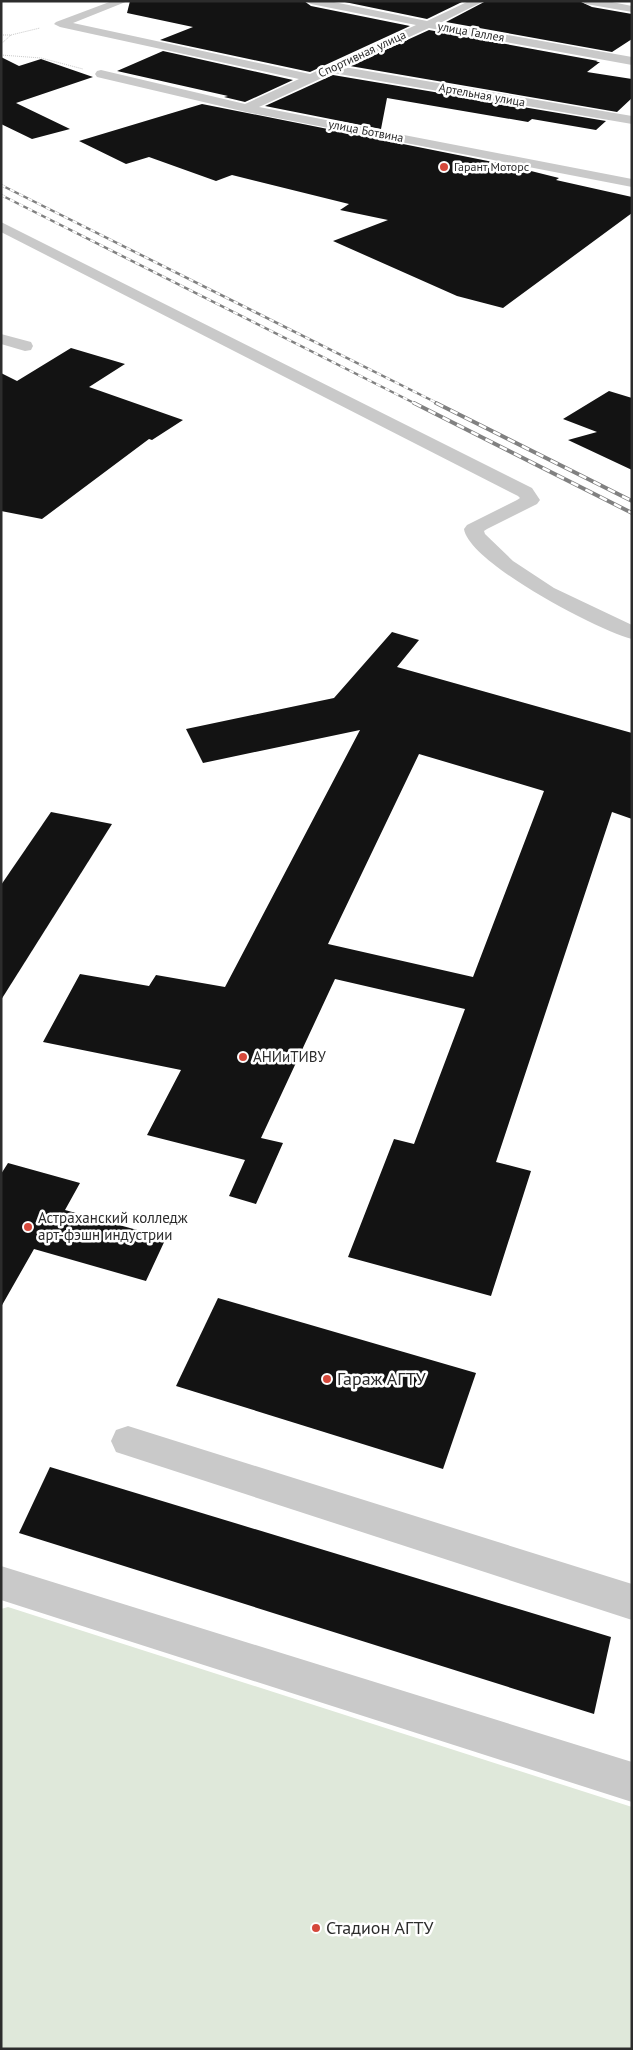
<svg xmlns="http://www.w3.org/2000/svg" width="633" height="2050" viewBox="0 0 633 2050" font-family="'PT Sans',sans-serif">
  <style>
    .green { fill: #dfe8da }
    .building { fill: #131313; fill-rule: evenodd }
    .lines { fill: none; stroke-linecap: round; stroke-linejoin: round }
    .path { stroke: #c9c9c9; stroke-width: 1; stroke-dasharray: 1 1; stroke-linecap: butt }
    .minor { fill: #c9c9c9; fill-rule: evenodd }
    .rail-far1-casing { stroke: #818181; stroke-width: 2.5 }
    .rail-casing { stroke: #818181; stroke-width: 4 }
    .rail-far1 { stroke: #fff; stroke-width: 2; stroke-dasharray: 5; stroke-linecap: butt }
    .rail { stroke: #fff; stroke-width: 2.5; stroke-dasharray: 8; stroke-linecap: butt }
    .poi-dot { fill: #d5483b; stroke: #fff; stroke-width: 2 }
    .labels { text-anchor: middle; stroke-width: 5; stroke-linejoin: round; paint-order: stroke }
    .far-street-label { font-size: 12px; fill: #2c2c2c; stroke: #fff }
    .far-poi-label { font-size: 12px; fill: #2c2c2c; stroke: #fff; text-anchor: start }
    .poi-label { font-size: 15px; fill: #2c2c2c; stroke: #fff; text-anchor: start }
    .near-poi-label { font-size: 18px; fill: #2c2c2c; stroke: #fff; text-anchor: start }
  </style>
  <rect width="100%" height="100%" fill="#fff"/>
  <polygon class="green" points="8,1607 632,1807 632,2049 1,2049 1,1609"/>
  <g class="building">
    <polygon points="130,1 304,1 311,6 410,26 310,72 160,40 193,27 127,13"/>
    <polygon points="340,1 464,1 427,19"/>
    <polygon points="486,1 579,1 592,7 632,14 632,39 612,52 446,22"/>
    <polygon points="429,30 598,61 596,62 600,62 587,72 632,79 632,98 617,112 350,66"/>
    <polygon points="163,51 293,80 245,102 224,97 228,96 117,71"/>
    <polygon points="1,57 19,66 41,59 93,77 16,103 70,129 32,139 1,124"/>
    <polygon points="333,75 606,121 596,130 532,119 528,122 387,98 381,129 265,106"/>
    <polygon points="202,104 503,164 559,178 556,180 632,197 632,213 503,308 457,296 333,241 388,220 340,210 349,204 232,175 216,181 149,157 126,164 79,141"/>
    <polygon points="71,348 125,364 89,387 183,420 152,440 149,439 42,519 1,511 1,373 17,381"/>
    <polygon points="609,391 632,398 632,470 568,440 597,432 563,419"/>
    <path d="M392 632 419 640 397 667 632 733V819L612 812 496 1162 531 1171 491 1296 348 1257 394 1139 414 1144 465 1009 335 979 261 1138 283 1143 256 1204 229 1196 245 1160 147 1135 181 1070 43 1042 80 974 149 986 156 975 225 987 360 730 203 763 186 729 334 698ZM419 754 544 791 473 977 328 944Z"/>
    <polygon points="51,812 112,824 1,1000 1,885"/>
    <polygon points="8,1163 80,1183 65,1210 166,1238 146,1281 34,1249 1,1307 1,1174"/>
    <polygon points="218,1298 476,1373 443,1469 176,1386"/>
    <polygon points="50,1467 611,1637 594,1714 19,1533"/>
  </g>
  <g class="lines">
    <g class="path">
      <polyline points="1,35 11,35 1,44"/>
      <polyline points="11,35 40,28"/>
      <polyline points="1,55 41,58 83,69"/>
    </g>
    <g class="minor">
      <polygon points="112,1 128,1 73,23 310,74 416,25 311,4 306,1 329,1 427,21 469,1 484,1 440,23 632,57 632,65 429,28 344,67 632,116 632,124 333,73 259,107 632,179 632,187 246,112 97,77 95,74 97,71 101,70 245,104 299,79 60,27 54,24 56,22"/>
      <polygon points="581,1 607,1 632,6 632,12 586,4"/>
      <path d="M1 222 532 488 540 500 537 504 487 529 484 531 485 534 513 561 554 588 632 625V639C599 631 469 563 464 529L467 525 517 500 520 498 518 496 1 232Z"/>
      <polygon points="1,334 31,342 33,346 31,350 25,351 1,344"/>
      <polygon points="128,1426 632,1584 632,1620 116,1452 111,1441 116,1430"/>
      <polygon points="1,1566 632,1762 632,1802 1,1600"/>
    </g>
    <defs>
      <g id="rail-far1">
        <polyline points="1,185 439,404"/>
        <polyline points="1,195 416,404"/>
      </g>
      <g id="rail">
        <polyline points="414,403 632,513"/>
        <polyline points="436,403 632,501"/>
      </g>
    </defs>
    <use href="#rail-far1" class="rail-far1-casing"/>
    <use href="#rail" class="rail-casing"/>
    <use href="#rail-far1" class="rail-far1"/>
    <use href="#rail" class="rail"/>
  </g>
  <g class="poi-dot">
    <circle cx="444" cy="167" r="5"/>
    <circle cx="243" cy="1057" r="5"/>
    <circle cx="28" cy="1227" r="5"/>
    <circle cx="327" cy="1379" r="5"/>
    <circle cx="316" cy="1928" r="5"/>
  </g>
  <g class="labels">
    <g class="far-street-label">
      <text transform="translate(471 32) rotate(10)" y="4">улица Галлея</text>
      <text transform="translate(362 54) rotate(-25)" y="4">Спортивная улица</text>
      <text transform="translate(482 95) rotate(10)" y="4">Артельная улица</text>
      <text transform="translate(366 131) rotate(11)" y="4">улица Ботвина</text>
    </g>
    <g class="far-poi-label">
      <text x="454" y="171">Гарант Моторс</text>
    </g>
    <g class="poi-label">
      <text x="253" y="1062">АНИиТИВУ</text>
      <text x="38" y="1223">Астраханский колледж<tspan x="38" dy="17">арт-фэшн индустрии</tspan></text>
    </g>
    <g class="near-poi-label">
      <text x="337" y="1385">Гараж АГТУ</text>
      <text x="326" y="1934">Стадион АГТУ</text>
    </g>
  </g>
  <rect width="633" height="2050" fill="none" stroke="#2c2c2c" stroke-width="5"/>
</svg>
